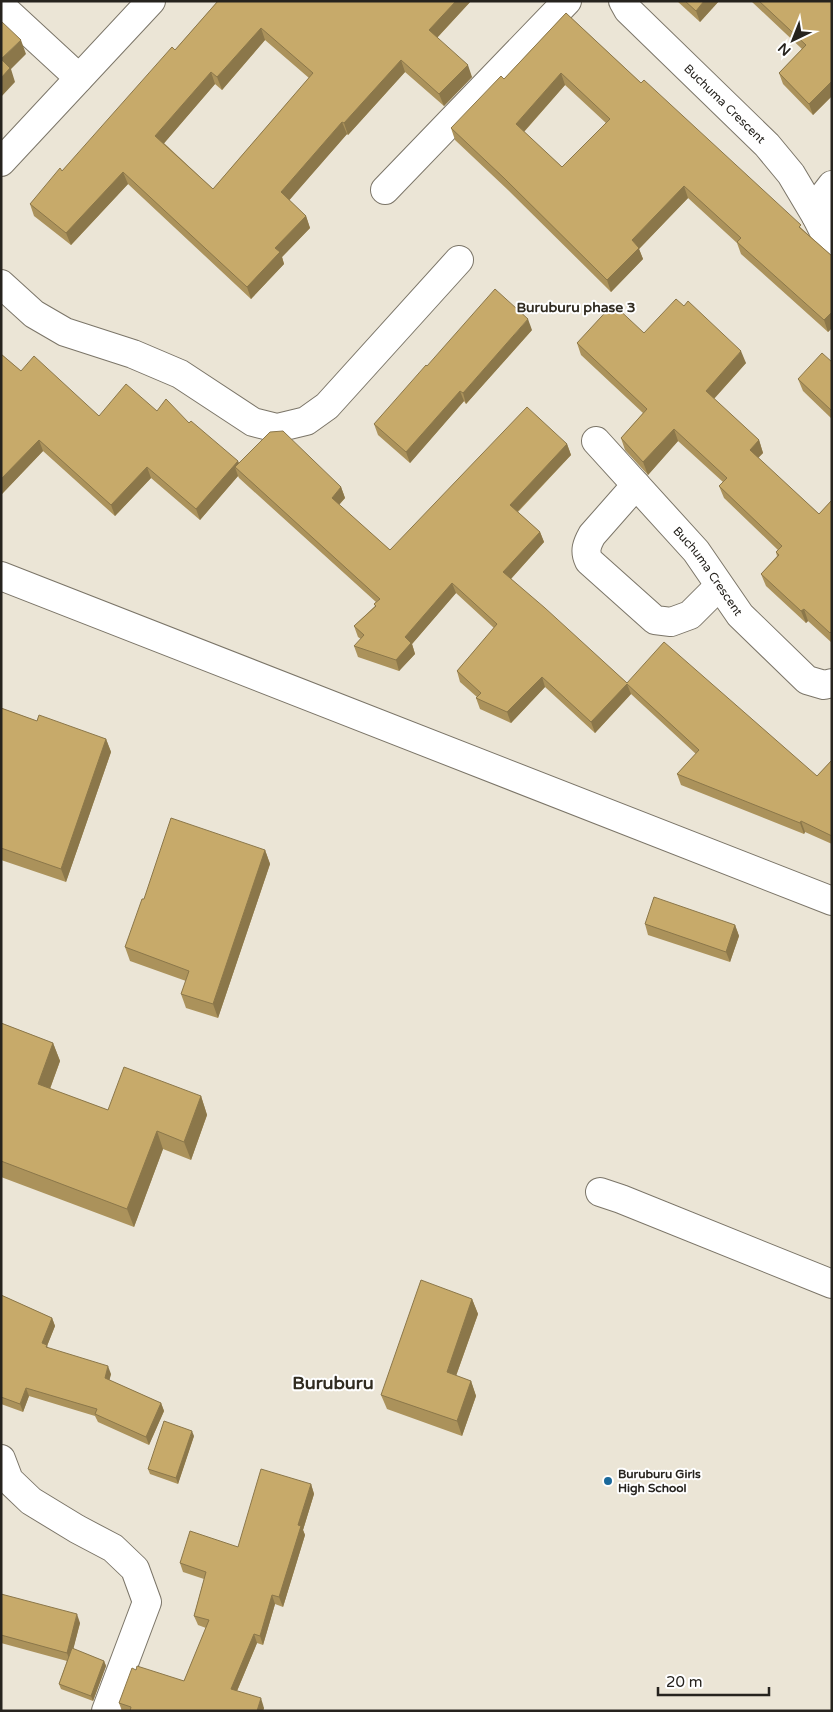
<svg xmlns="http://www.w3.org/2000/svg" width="833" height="1712" viewBox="0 0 833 1712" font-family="'Varela Round',sans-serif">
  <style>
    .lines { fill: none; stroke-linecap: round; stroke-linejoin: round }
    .minor-casing { stroke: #7b7568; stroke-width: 30 }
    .tertiary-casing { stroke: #7b7568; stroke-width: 30 }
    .minor { stroke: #fff; stroke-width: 28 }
    .tertiary { stroke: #fff; stroke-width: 28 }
    .wall { fill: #ab925b; fill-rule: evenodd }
    .shaded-wall { fill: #8b774a }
    .building { fill: #c7aa6a; stroke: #8b774a; fill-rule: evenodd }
    .poi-dot { fill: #1a699b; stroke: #fff; stroke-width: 2 }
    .labels { text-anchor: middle; stroke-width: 4; stroke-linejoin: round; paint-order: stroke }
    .street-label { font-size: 12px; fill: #26231e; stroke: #fff }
    .poi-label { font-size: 12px; font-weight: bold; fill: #26231e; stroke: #fff; text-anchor: start }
    .neighbourhood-label { font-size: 14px; font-weight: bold; fill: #312c21; stroke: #fff }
    .district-label { font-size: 18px; font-weight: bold; fill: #312c21; stroke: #fff }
  </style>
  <rect width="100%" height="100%" fill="#ebe5d6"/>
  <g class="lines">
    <defs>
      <g id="minor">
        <path id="s1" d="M623 1 628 10 767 145 791 174 816 216"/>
        <polyline points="1,6 79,78"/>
        <polyline points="1,162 151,1"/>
        <polyline points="832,185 822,198 816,216 824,232 832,241"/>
        <polyline points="385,190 567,1"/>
        <polyline points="1,284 34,314 65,332 133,354 180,374 253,422 277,428 306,421 327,406 459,260"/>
        <path id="s2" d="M596 441 696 551 740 615 807 680 824 685 832 683"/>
        <path d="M636 485 592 535C587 544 584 551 589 561L655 620 671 622 690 615 719 586"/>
        <polyline points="600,1192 621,1199 832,1284"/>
        <polyline points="1,1459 9,1480 31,1501 77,1529 113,1548 135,1569 147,1602 106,1711"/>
      </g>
      <polyline id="tertiary" points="1,576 832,901"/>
    </defs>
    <use href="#minor" class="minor-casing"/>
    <use href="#tertiary" class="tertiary-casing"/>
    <use href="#minor" class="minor"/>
    <use href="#tertiary" class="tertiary"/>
  </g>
  <g class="wall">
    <path d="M218 1H471L437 38 472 77 444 106 405 72 348 135 347 134 289 200 306 216 310 228 282 257 284 264 251 299 128 184 71 245 34 216 30 204 62 171 175 50ZM265 40 309 78 213 189 164 143 215 84 222 90Z"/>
    <polygon points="677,1 719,1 700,22"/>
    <polygon points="751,1 832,1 832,96 813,115 783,84 779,73 802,49"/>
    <path d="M566 13 641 83 832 256V328L828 332 741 254 737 243 688 198 639 249 643 259 611 292 508 190 455 140 451 128 504 79ZM565 85 606 123 562 167 524 132Z"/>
    <polygon points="684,306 746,363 714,399 759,440 763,453 758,458 819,514 832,500 832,643 808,621 806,623 766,586 761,574 777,556 776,552 778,550 724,498 719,486 723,482 678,441 648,475 625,450 621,438 643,413 581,355 577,343 644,333"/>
    <polygon points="532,330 466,404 464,401 410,463 378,435 374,424 427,366"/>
    <polygon points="1,354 21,371 99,416 157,411 189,423 238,461 239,463 341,487 345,498 339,505 390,550 567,444 571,455 518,512 540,532 544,542 511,579 627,683 817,776 832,760 832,844 805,832 804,834 681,785 677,774 696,754 631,694 595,733 545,687 511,723 480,709 476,698 477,697 460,682 457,671 494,628 456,593 412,644 415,654 399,671 358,657 354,646 361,639 358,637 354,626 375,606 374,604 376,602 239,478 238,476 200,520 151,478 115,516 43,451 1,495"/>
    <polygon points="832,362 832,419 803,391 798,379"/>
    <polygon points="1,708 37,721 106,739 111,752 66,882 1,860"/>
    <polygon points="265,850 270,864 218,1018 186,1008 181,994 186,981 130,961 125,947 144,899"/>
    <polygon points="645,924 735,925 739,936 730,962 648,935"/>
    <polygon points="1,1023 53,1043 60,1061 50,1089 108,1110 201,1096 207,1115 191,1160 163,1149 134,1227 1,1177"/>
    <polygon points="1,1295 52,1318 55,1326 47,1346 48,1348 111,1374 109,1380 161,1403 164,1411 149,1445 98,1422 95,1416 29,1396 23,1412 1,1404"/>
    <polygon points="472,1299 478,1314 456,1376 471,1381 476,1396 462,1436 387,1409 381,1395"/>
    <polygon points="194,1436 178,1484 150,1474 148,1469"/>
    <polygon points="311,1484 314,1494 303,1530 305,1535 283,1607 275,1604 263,1645 257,1643 237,1691 264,1708 263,1711 122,1711 119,1703 136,1670 184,1681 206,1628 198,1625 194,1616 204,1579 183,1572 180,1563 238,1547"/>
    <polygon points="1,1594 80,1623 73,1649 104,1661 106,1666 93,1701 61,1689 59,1684 67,1661 1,1643"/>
  </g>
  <g class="shaded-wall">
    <polygon points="456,1 471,1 433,42 429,30"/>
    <polygon points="704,1 719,1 700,22 696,11"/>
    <polygon points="261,28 265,40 222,90 217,77"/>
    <polygon points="21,40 26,54 11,69 15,82 1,97 1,59"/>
    <polygon points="401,60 405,72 348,135 344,123"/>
    <polygon points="468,65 472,77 444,106 439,94"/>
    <polygon points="211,72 215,84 160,148 155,136"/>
    <polygon points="561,73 565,85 520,136 516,124"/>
    <polygon points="832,81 832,96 813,115 809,104"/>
    <polygon points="342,122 347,134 286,204 281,192"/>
    <polygon points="123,172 128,184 71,245 66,233"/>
    <polygon points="684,186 688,198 639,249 643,259 611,292 607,280 632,240"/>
    <polygon points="306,216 310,228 282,257 284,264 251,299 247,287 275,248"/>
    <polygon points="832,312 832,328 828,332 824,320"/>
    <polygon points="528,319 532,330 466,404 463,393"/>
    <polygon points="741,351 746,363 710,403 706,391"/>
    <polygon points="460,391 464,401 410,463 406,452"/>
    <polygon points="674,429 678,441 648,475 643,462"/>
    <polygon points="39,440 43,451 1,495 1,479"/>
    <polygon points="759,440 763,453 754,462 750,450"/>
    <polygon points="567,444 571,455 514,515 510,505"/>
    <polygon points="238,461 242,472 235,467 238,476 200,520 196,509"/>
    <polygon points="147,467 151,478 115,516 111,505"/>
    <polygon points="341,487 345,498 336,508 332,498"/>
    <polygon points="540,532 544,542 507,583 503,572"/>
    <polygon points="452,583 456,593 412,644 415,654 399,671 396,660 405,637"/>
    <polygon points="804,609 808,621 806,623 801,611"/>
    <polygon points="542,677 545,687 511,723 507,712"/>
    <polygon points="627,684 631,694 595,733 591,722"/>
    <polygon points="106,739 111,752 66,882 61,869"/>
    <polygon points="801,821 805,832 804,834 800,823"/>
    <polygon points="265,850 270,864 218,1018 213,1004"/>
    <polygon points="735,925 739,936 730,962 726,952"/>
    <polygon points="53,1043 60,1061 45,1102 38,1084"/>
    <polygon points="201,1096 207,1115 191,1160 184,1142"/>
    <polygon points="157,1131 163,1149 134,1227 127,1209"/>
    <polygon points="472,1299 478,1314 452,1387 447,1372"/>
    <polygon points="52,1318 55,1326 47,1346 50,1353 42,1343"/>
    <polygon points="108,1366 111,1374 108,1386 105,1378"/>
    <polygon points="471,1381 476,1396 462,1436 457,1421"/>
    <polygon points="26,1388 29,1396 23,1412 20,1404"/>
    <polygon points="161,1403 164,1411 149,1445 146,1437"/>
    <polygon points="192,1431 194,1436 178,1484 176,1478"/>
    <polygon points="311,1484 314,1494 303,1530 305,1535 283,1607 279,1597 298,1525"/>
    <polygon points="272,1595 275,1604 263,1645 260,1636"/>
    <polygon points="77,1614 80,1623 70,1662 67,1653"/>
    <polygon points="254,1634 257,1643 234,1698 231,1689"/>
    <polygon points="104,1661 106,1666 93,1701 91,1696"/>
    <polygon points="261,1698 264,1708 263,1711 257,1711"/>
  </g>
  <g class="building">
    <path d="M218 1H456L429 30 468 65 439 94 401 60 344 123 342 122 281 192 306 216 275 248 280 252 247 287 123 172 66 233 30 204 60 168 62 171 172 47 175 50ZM261 28 313 73 213 189 155 136 211 72 217 77Z"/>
    <polygon points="685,1 704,1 696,11"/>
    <polygon points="759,1 832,1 832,81 809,104 779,73 806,45"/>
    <path d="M566 13 641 83 644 80 801 225 799 227 832 256V312L824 320 737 242 741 238 684 186 632 240 639 248 607 280 504 178 451 128 501 76 504 79ZM561 73 610 119 562 167 516 124Z"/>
    <polygon points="1,21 21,40 1,59"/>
    <polygon points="1,59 10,68 1,78"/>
    <polygon points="495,289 528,319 463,393 460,391 406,452 374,424 426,365 427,366"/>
    <polygon points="676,299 684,306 688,301 741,351 706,391 759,440 750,450 819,514 832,500 832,631 830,633 804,609 801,611 761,574 779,555 776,552 782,546 719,486 727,478 674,429 643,462 621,438 647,409 577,343 613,304 644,333"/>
    <polygon points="822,353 832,362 832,411 798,379"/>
    <polygon points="1,354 21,371 34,356 99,416 126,384 157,411 166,399 189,423 191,421 238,461 196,509 147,467 111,505 39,440 1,479"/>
    <polygon points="527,407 567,444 510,505 540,532 503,572 545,608 627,683 664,642 817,776 832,760 832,836 801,821 800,823 677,774 699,750 627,684 591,722 542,677 507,712 476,698 481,693 457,671 497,624 452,583 405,637 411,643 396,660 354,646 364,635 354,626 376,606 374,604 380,599 235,467 270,432 283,431 341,487 332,498 390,550"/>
    <polygon points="1,708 37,721 39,715 106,739 61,869 1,848"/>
    <polygon points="171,818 265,850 213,1004 181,994 189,971 125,947 142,899 144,899"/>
    <polygon points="654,897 735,925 726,952 645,924"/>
    <polygon points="1,1023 53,1043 38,1084 108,1110 124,1067 201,1096 184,1142 157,1131 127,1209 1,1161"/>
    <polygon points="421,1280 472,1299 447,1372 471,1381 457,1421 381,1395"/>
    <polygon points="1,1295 52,1318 42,1343 47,1345 46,1347 108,1366 105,1378 161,1403 146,1437 95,1414 97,1409 26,1388 20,1404 1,1397"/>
    <polygon points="164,1421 192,1431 176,1478 148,1469"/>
    <polygon points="261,1469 311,1484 298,1525 301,1526 279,1597 272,1595 260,1636 254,1634 231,1689 261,1698 257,1711 130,1711 131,1707 119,1703 132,1668 136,1670 137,1666 184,1681 209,1620 194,1616 206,1572 180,1563 190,1531 238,1547"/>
    <polygon points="1,1594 77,1614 67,1653 1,1635"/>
    <polygon points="72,1648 104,1661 91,1696 59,1684"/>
  </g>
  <circle class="poi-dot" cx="608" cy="1481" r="5"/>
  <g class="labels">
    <g class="street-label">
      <text dy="4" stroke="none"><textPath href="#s1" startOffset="145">Buchuma Crescent</textPath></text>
      <text dy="4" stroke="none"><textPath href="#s2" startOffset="172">Buchuma Crescent</textPath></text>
    </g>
    <g class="poi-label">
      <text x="618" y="1478">Buruburu Girls<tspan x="618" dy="14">High School</tspan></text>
    </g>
    <g class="neighbourhood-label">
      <text x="576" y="312">Buruburu phase 3</text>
    </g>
    <g class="district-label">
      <text x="333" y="1389">Buruburu</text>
    </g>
  </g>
  <rect width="833" height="1712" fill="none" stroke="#26231e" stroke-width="5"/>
  <g transform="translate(793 40) rotate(223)" stroke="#ffffff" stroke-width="4" paint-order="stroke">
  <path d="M0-4L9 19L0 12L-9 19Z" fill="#26231e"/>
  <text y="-8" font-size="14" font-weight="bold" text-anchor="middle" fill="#26231e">N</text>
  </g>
  <path d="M658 1687v8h111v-8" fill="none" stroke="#26231e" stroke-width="2.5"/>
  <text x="666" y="1687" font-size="15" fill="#26231e" stroke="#ffffff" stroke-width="4" paint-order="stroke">20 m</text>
</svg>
